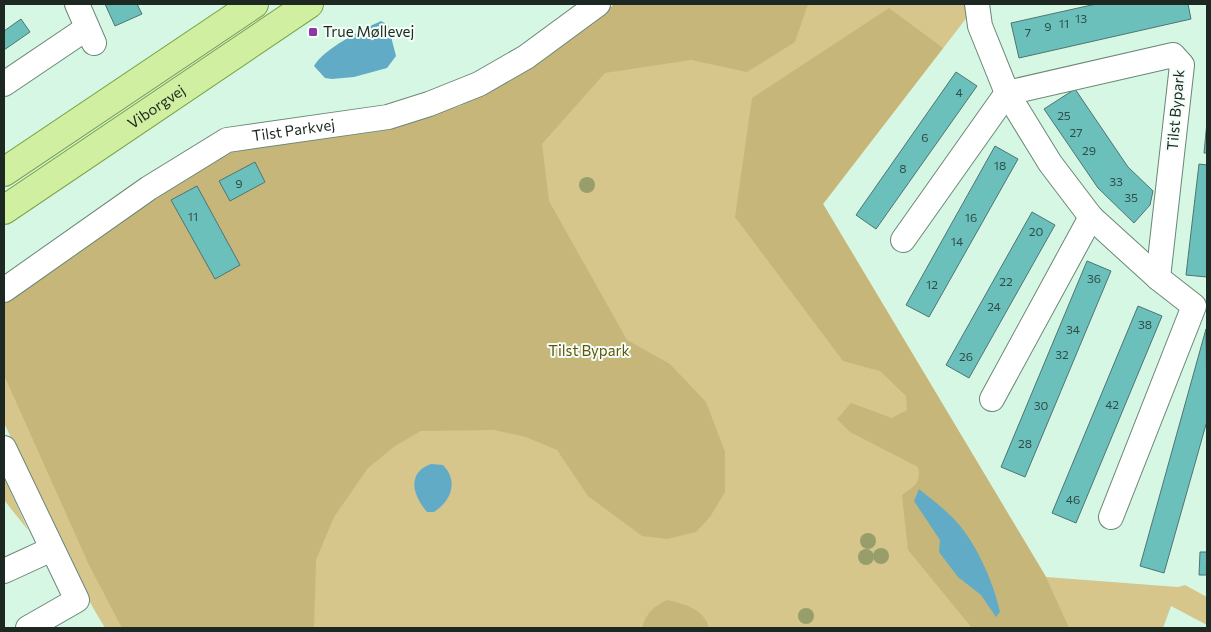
<svg xmlns="http://www.w3.org/2000/svg" width="1211" height="632" viewBox="0 0 1211 632" font-family="Commissioner,sans-serif">
  <style>
    .green { fill: #d6c68c }
    .forest { fill: #c7b679 }
    .water { fill: #61abc6 }
    .building { fill: #6bc0bc; stroke: #4f7472 }
    .lines { fill: none; stroke-linecap: round; stroke-linejoin: round }
    .minor-casing { stroke: #6a8776; stroke-width: 26 }
    .major-casing { stroke: #7ea34b; stroke-width: 30 }
    .minor { stroke: #fff; stroke-width: 24 }
    .major { stroke: #d1efa0; stroke-width: 28 }
    .tree { fill: #989e6a }
    .poi-dot { fill: #8f37a4; stroke: #f2fef7; stroke-width: 2 }
    .labels { text-anchor: middle; stroke-width: 4; stroke-linejoin: round; paint-order: stroke }
    .number-label { font-size: 12px; fill: #304e48 }
    .poi-label { font-size: 15px; fill: #1c2821; stroke: #f2fef7; text-anchor: start }
    .street-label { font-size: 15px; fill: #1c2821; stroke: #f2fef7 }
    .park-label { font-size: 15px; fill: #665507; stroke: #f2fef7 }
  </style>
  <rect width="100%" height="100%" fill="#d6f7e3"/>
  <g class="green">
    <polygon points="615,4 968,4 968,16 823,204 1046,577 1178,587 1185,585 1207,597 1207,625 1171,606 1163,628 105,628 92,606 4,423 4,302 227,151 386,129 460,106 518,72"/>
    <polygon points="4,477 28,530 4,500"/>
  </g>
  <g class="forest">
    <polygon points="615,4 808,4 795,42 747,72 691,60 605,73 542,144 549,201 627,340 670,364 706,402 725,452 725,492 710,517 696,532 667,539 642,536 588,496 557,450 526,437 494,430 421,431 395,446 368,468 334,517 316,560 314,628 122,628 89,565 4,375 4,302 227,151 386,129 460,106 518,72"/>
    <path d="M889 8 943 48 823 204 1046 577 1069 628H972L908 550 902 495C913 487 922 483 918 467L850 432 837 419 851 403 892 418 907 410 906 396 880 371 843 361 735 217 752 98Z"/>
    <path d="M667 600C685 604 704 609 709 628H642C646 613 653 607 667 600Z"/>
  </g>
  <g class="water">
    <path d="M381 21 388 25 396 56 387 68 354 77 332 79 325 78 314 66C323 49 363 29 381 21Z"/>
    <path d="M431 464 443 465C459 482 451 501 434 512H427C413 496 406 473 431 464Z"/>
    <path d="M919 489C930 498 942 507 952 517 975 540 993 580 1000 612L996 617 981 595 958 577 939 552 940 540 914 501Z"/>
  </g>
  <g class="building">
    <polygon points="105,4 137,4 142,14 115,26"/>
    <polygon points="1096,4 1188,4 1191,19 1019,58 1011,23"/>
    <polygon points="21,19 30,32 4,50 4,31"/>
    <polygon points="956,72 977,86 876,229 856,215"/>
    <polygon points="1075,89 1128,167 1153,191 1150,205 1134,223 1098,188 1044,109"/>
    <polygon points="1207,122 1207,153 1204,153"/>
    <polygon points="995,146 1018,159 929,317 906,305"/>
    <polygon points="255,162 265,182 230,201 219,181"/>
    <polygon points="1199,164 1207,165 1207,277 1186,275"/>
    <polygon points="197,186 240,265 215,279 171,200"/>
    <polygon points="1032,212 1055,225 969,378 946,365"/>
    <polygon points="1087,261 1111,271 1025,477 1001,467"/>
    <polygon points="1138,306 1162,316 1076,523 1052,513"/>
    <polygon points="1206,329 1207,421 1164,573 1140,566"/>
    <polygon points="1200,552 1207,552 1207,575 1199,575"/>
  </g>
  <g class="lines">
    <defs>
      <g id="minor">
        <polyline points="77,4 94,43"/>
        <polyline points="977,4 980,26 1007,93 1050,163 1091,217 1158,278 1194,306 1111,517"/>
        <polyline points="4,84 87,28"/>
        <polyline points="903,240 1007,93 1173,55 1182,65 1158,278"/>
        <path id="s1" d="M4 290 149 188 227 140 388 117 429 104 479 84 526 57 598 4"/>
        <polyline points="992,399 1091,217"/>
        <polyline points="4,448 77,600 28,628"/>
        <polyline points="4,571 52,549"/>
      </g>
      <g id="major">
        <polyline points="4,172 254,4"/>
        <path id="s2" d="M4 210 309 4"/>
      </g>
    </defs>
    <use href="#minor" class="minor-casing"/>
    <use href="#major" class="major-casing"/>
    <use href="#minor" class="minor"/>
    <use href="#major" class="major"/>
  </g>
  <g class="tree">
    <circle cx="587" cy="185" r="8"/>
    <circle cx="868" cy="541" r="8"/>
    <circle cx="881" cy="556" r="8"/>
    <circle cx="866" cy="557" r="8"/>
    <circle cx="806" cy="616" r="8"/>
  </g>
  <rect class="poi-dot" x="308" y="27" width="10" height="10" rx="2.5"/>
  <g class="labels">
    <g class="number-label">
      <text x="1081" y="23">13</text>
      <text x="1064" y="28">11</text>
      <text x="1048" y="31">9</text>
      <text x="1028" y="37">7</text>
      <text x="959" y="97">4</text>
      <text x="1064" y="120">25</text>
      <text x="1076" y="137">27</text>
      <text x="925" y="142">6</text>
      <text x="1089" y="155">29</text>
      <text x="1000" y="170">18</text>
      <text x="903" y="173">8</text>
      <text x="1116" y="186">33</text>
      <text x="239" y="188">9</text>
      <text x="1131" y="202">35</text>
      <text x="193" y="221">11</text>
      <text x="971" y="222">16</text>
      <text x="1036" y="236">20</text>
      <text x="957" y="246">14</text>
      <text x="1094" y="283">36</text>
      <text x="1006" y="286">22</text>
      <text x="932" y="289">12</text>
      <text x="994" y="311">24</text>
      <text x="1145" y="329">38</text>
      <text x="1073" y="334">34</text>
      <text x="1062" y="359">32</text>
      <text x="966" y="361">26</text>
      <text x="1112" y="409">42</text>
      <text x="1041" y="410">30</text>
      <text x="1025" y="448">28</text>
      <text x="1073" y="504">46</text>
    </g>
    <g class="poi-label">
      <text x="323" y="37">True Møllevej</text>
    </g>
    <g class="street-label">
      <text dy="5" stroke="none"><textPath href="#s2" startOffset="184">Viborgvej</textPath></text>
      <text transform="translate(1176 110) rotate(-85)" y="5">Tilst Bypark</text>
      <text dy="5" stroke="none"><textPath href="#s1" startOffset="336">Tilst Parkvej</textPath></text>
    </g>
    <g class="park-label">
      <text x="589" y="356">Tilst Bypark</text>
    </g>
  </g>
  <rect width="1211" height="632" fill="none" stroke="#1c2821" stroke-width="10"/>
</svg>
